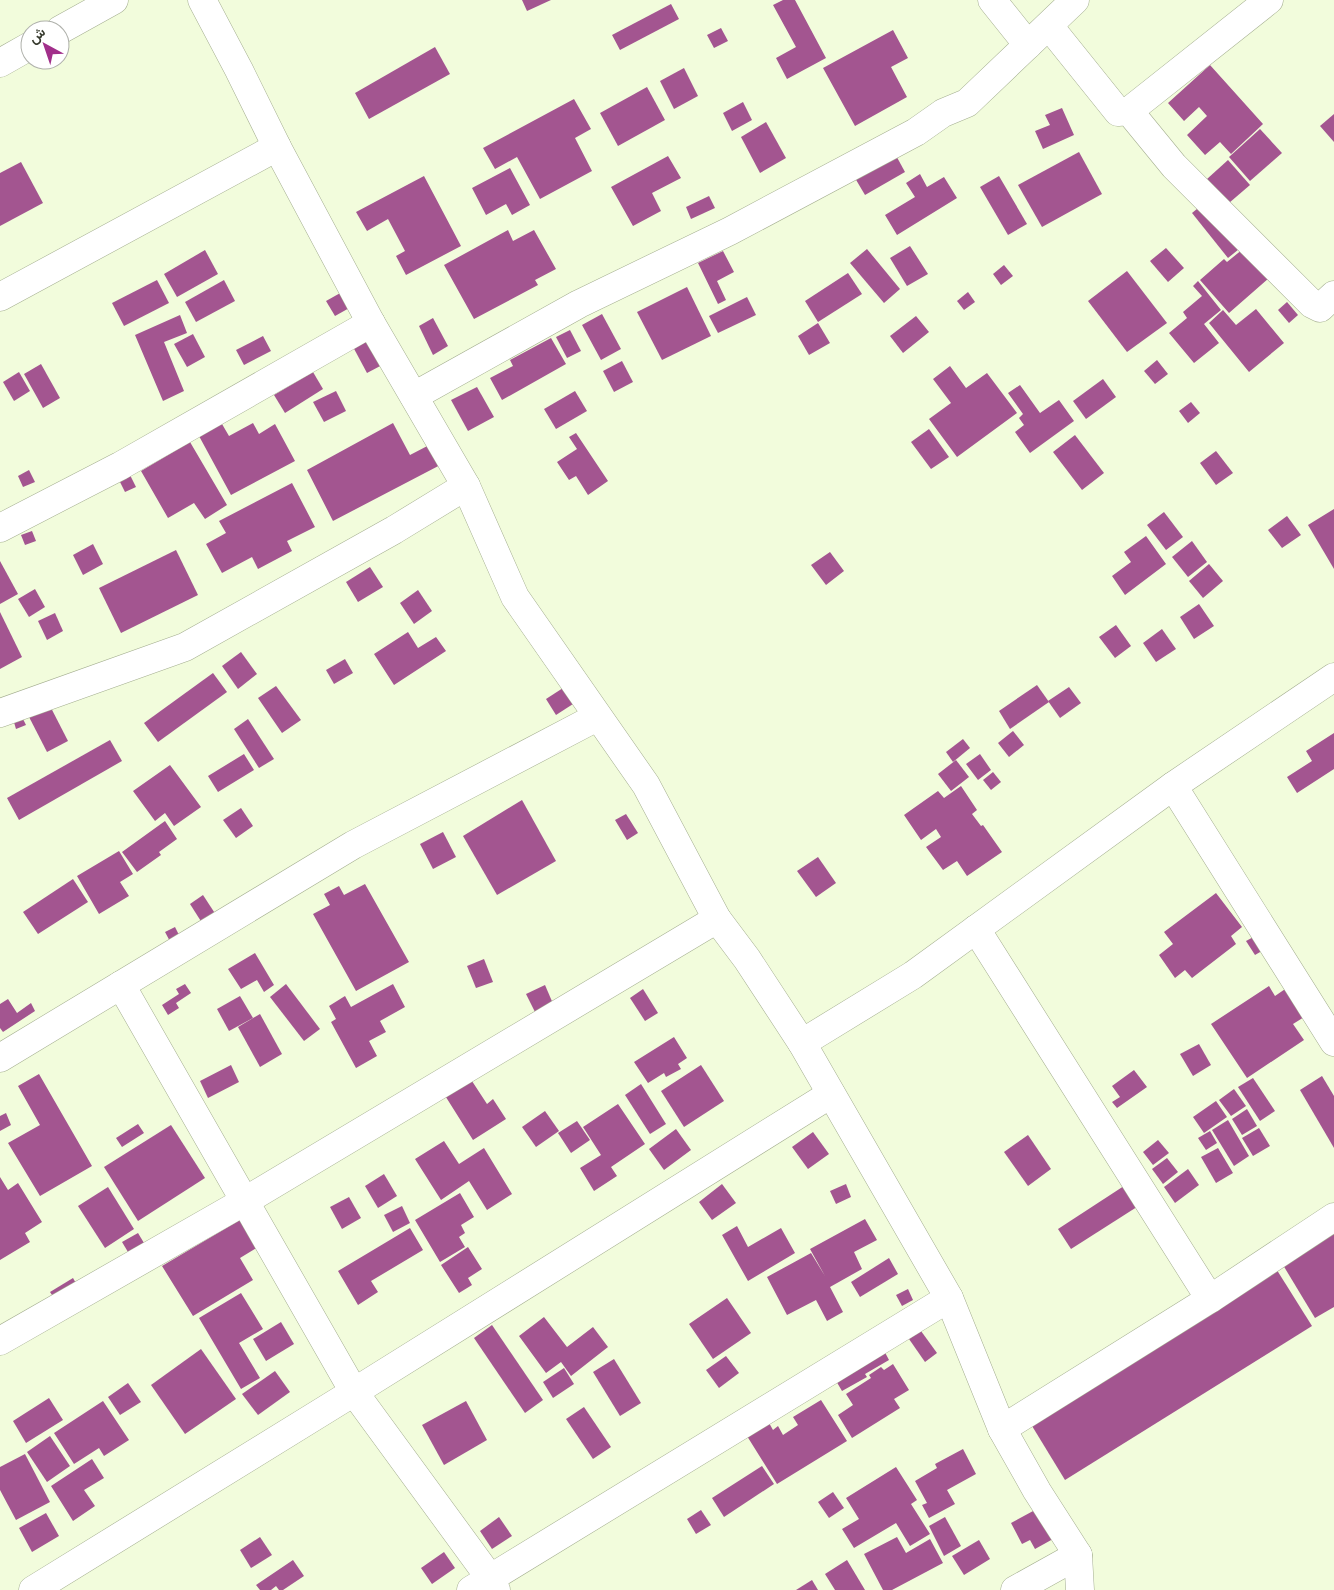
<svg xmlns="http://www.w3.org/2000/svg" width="1334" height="1590" viewBox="0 0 1334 1590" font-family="'Fira Sans',Vazirmatn,sans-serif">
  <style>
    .building { fill: #a35590 }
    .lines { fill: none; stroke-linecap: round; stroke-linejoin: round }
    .street-casing { stroke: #a4ae90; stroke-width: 29 }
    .street { stroke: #fff; stroke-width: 28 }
  </style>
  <rect width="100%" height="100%" fill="#f2fcdc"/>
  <g class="building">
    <polygon points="522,0 551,0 527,11"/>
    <polygon points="783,0 795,0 826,58 787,79 776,58 796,47 773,5"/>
    <polygon points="671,4 679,19 620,50 612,35"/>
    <polygon points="721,28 728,41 714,48 707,35"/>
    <polygon points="893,30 908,58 891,67 907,97 855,126 823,68"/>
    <polygon points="435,47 450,74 369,119 355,93"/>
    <polygon points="1210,65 1263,124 1231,154 1220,142 1205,155 1187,135 1207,116 1199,107 1184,121 1168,103"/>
    <polygon points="684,68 698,96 674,109 660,81"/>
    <polygon points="647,87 665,120 618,146 600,113"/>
    <polygon points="574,99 591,129 575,138 592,171 540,199 517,157 495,169 483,148"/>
    <polygon points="743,102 752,120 732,131 723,113"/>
    <polygon points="1062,108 1074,135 1043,149 1035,131 1050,125 1045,115"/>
    <polygon points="1334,114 1334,142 1320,126"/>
    <polygon points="766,122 786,158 760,173 741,137"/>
    <polygon points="1260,129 1282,153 1250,181 1229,157"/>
    <polygon points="893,150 905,172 865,195 852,173"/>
    <polygon points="1079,152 1102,194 1042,227 1018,185"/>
    <polygon points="668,156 681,178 652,193 661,211 633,226 611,187"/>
    <polygon points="1228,160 1250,185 1229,203 1207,179"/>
    <polygon points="21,162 43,203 0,226 0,173"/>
    <polygon points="510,168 530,205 512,215 506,204 486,215 472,188"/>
    <polygon points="920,174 927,187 944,177 957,198 897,235 885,215 915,197 906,183"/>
    <polygon points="424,176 461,246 406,275 396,256 405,251 388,219 367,231 356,212"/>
    <polygon points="999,176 1027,224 1008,235 980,187"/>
    <polygon points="709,196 715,208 691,219 686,207"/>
    <polygon points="1203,204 1244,245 1228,258 1192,213"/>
    <polygon points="508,230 513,241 534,230 556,269 535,280 538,285 474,319 444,265"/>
    <polygon points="910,246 928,274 907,286 890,258"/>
    <polygon points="1166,248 1184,268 1168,282 1150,261"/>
    <polygon points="867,249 900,289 884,303 850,263"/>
    <polygon points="1243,249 1269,278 1229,313 1200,280 1224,259 1227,262"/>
    <polygon points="205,250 218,274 177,297 164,274"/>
    <polygon points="723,251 734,272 717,281 726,300 718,304 698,263"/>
    <polygon points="1004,265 1013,276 1001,285 993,274"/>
    <polygon points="1127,271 1167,323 1127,352 1088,301"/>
    <polygon points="848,273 862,294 818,322 805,301"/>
    <polygon points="157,280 169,303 124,326 112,303"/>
    <polygon points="224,280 235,301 196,322 185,302"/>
    <polygon points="1198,281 1221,310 1204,324 1219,343 1194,363 1169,333 1187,318 1183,312 1202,296 1193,286"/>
    <polygon points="351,287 360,302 335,316 326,301"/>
    <polygon points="687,287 711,336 662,360 637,312"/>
    <polygon points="968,292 975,302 964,310 957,301"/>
    <polygon points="747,297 756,315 718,333 709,316"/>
    <polygon points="1287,302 1298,315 1289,323 1278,310"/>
    <polygon points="1256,309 1284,343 1249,372 1209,323 1223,310 1236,325"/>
    <polygon points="602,314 621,349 601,360 582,325"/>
    <polygon points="180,315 187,333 164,342 184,391 163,401 135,335"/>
    <polygon points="916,316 929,332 903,353 890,336"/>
    <polygon points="433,318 448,346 433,355 419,326"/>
    <polygon points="818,323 830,343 809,355 798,336"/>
    <polygon points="570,330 581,351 567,358 556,337"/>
    <polygon points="193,334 205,357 187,367 174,344"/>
    <polygon points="263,336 271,351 244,365 236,350"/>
    <polygon points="369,336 384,364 367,373 352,345"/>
    <polygon points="551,338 566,364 502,400 490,378 513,366 510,360"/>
    <polygon points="1157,360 1168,374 1155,384 1144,371"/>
    <polygon points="622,361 633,382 614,392 603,371"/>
    <polygon points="41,364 60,398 43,408 24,374"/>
    <polygon points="950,366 966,388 987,373 1017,413 957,457 929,419 951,403 933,379"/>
    <polygon points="19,372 30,391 14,401 3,382"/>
    <polygon points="313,372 323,389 285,413 274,395"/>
    <polygon points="1103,379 1116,397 1086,419 1073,401"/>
    <polygon points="1020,385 1040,413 1059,400 1074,421 1030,453 1015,432 1024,425 1019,418 1023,414 1008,393"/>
    <polygon points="477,387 494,417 468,431 451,400"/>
    <polygon points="336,391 346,411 324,422 313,402"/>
    <polygon points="575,391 587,411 556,429 544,409"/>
    <polygon points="1191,402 1200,413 1188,423 1179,411"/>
    <polygon points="253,423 259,434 275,424 295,461 231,495 199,436 222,424 229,436"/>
    <polygon points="393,423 410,455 435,442 446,462 333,521 307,470"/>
    <polygon points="929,429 949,457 931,469 911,442"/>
    <polygon points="576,433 608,481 588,495 576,476 569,480 557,462 577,449 569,437"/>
    <polygon points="1075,435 1104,473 1082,490 1053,452"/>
    <polygon points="190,442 227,505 205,519 194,503 168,518 141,471"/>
    <polygon points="1216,451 1233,473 1216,485 1200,463"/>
    <polygon points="29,470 35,482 23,487 18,476"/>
    <polygon points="130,475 136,487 125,492 119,480"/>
    <polygon points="292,483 315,527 287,541 292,551 258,569 252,557 222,573 206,544 226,533 219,521"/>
    <polygon points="1334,509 1334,569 1308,525"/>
    <polygon points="1164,512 1183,537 1166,550 1147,525"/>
    <polygon points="1287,516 1301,535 1282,548 1268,530"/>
    <polygon points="32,531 36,541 25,545 21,535"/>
    <polygon points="1146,536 1166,564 1125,595 1112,576 1131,562 1124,552"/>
    <polygon points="1192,541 1207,562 1188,577 1172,557"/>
    <polygon points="93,544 103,564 83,575 73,555"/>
    <polygon points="176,550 198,595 121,633 99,588"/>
    <polygon points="830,552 844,571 826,585 811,565"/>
    <polygon points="0,561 18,594 0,604"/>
    <polygon points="1209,564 1223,581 1203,598 1189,581"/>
    <polygon points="370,567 383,587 358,602 346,582"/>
    <polygon points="35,589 45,607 29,617 18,599"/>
    <polygon points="418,590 432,611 414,624 400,603"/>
    <polygon points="1199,604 1214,626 1194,639 1180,617"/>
    <polygon points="0,612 22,657 0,669"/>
    <polygon points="55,613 63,631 47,640 38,621"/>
    <polygon points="1116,625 1131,646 1115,658 1099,637"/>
    <polygon points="1162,629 1176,649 1156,662 1143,643"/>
    <polygon points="408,632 418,648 436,637 446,651 394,685 374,654"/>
    <polygon points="241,652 257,674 238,689 222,666"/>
    <polygon points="345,659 353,673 334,684 326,670"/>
    <polygon points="213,673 227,692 158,742 144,723"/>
    <polygon points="1037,685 1049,702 1010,729 999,711"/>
    <polygon points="276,686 301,720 282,733 258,698"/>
    <polygon points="1069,687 1081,703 1060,718 1048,701"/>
    <polygon points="563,688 573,704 556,715 546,699"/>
    <polygon points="48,702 68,741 47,752 27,713"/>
    <polygon points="22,717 26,725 16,729 13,719"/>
    <polygon points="248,719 274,759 259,768 234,729"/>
    <polygon points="1013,731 1024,745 1009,757 998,743"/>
    <polygon points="1334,733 1334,769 1297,793 1287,777 1312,761 1306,751"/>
    <polygon points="963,739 970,748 953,762 946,752"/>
    <polygon points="110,740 122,761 19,820 7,798"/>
    <polygon points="244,754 254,770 218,792 208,776"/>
    <polygon points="980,754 991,770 978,780 966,764"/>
    <polygon points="956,760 969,777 951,791 938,774"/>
    <polygon points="170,765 201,807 174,826 165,813 155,821 133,791"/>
    <polygon points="993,772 1001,782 991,790 983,780"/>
    <polygon points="961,786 977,810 972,814 981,826 983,825 1002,852 967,876 957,861 943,870 926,847 941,837 936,829 921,840 904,815 938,791 944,798"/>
    <polygon points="522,800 556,861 497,895 463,836"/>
    <polygon points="241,808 253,826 236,838 223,820"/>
    <polygon points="626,814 638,833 627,840 615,820"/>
    <polygon points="165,821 177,839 159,852 161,855 137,872 122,852"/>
    <polygon points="443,832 456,857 433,869 420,844"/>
    <polygon points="119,851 133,874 120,882 129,896 99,914 77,876"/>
    <polygon points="818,857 836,883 816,897 797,871"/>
    <polygon points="73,879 88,902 38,934 23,912"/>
    <polygon points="365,884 409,962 356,991 313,914 330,905 324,894 339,886 344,895"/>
    <polygon points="1216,893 1242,927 1231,936 1236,944 1192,978 1185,970 1175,978 1159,955 1173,944 1164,932"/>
    <polygon points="203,895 218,918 204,926 190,904"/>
    <polygon points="175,927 182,941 173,947 165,932"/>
    <polygon points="1259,934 1267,948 1255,955 1246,941"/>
    <polygon points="255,953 274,985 264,992 257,980 241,989 228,969"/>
    <polygon points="484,959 493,982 476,988 467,966"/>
    <polygon points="185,984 191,993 176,1003 179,1008 168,1015 162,1005 179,994 176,989"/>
    <polygon points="286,984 320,1029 304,1041 270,997"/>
    <polygon points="393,984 405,1007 380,1021 386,1032 369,1041 377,1056 356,1068 331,1022 336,1019 329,1006 345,996 351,1007"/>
    <polygon points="545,985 554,1006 536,1014 526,994"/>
    <polygon points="1291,985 1309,1014 1293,1024 1304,1040 1247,1078 1211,1024 1269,986 1275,996"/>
    <polygon points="643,989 658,1013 645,1021 630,998"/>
    <polygon points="240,996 253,1018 229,1031 217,1009"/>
    <polygon points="8,999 17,1013 31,1003 35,1011 3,1032 0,1028 0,1004"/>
    <polygon points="260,1014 282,1054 260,1067 238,1027"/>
    <polygon points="674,1037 687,1058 678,1064 681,1069 666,1077 664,1073 648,1083 634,1062"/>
    <polygon points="1199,1044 1211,1065 1193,1076 1180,1054"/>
    <polygon points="231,1065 239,1082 208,1098 200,1081"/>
    <polygon points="701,1065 724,1101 684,1127 661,1091"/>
    <polygon points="1134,1070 1147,1087 1117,1108 1112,1102 1120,1097 1112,1086"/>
    <polygon points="39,1074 92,1166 40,1196 8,1143 40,1125 18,1086"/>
    <polygon points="1322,1076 1334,1096 1334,1148 1300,1090"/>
    <polygon points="470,1078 487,1104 493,1099 506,1119 473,1140 444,1094"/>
    <polygon points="1253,1078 1275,1111 1260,1121 1238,1087"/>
    <polygon points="641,1084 666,1124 650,1134 625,1095"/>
    <polygon points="1234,1089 1246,1106 1231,1116 1219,1100"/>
    <polygon points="1216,1101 1227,1117 1204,1133 1193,1117"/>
    <polygon points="618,1104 645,1144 611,1167 617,1176 594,1191 580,1168 601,1155 583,1127"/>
    <polygon points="1247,1109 1257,1126 1242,1135 1232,1119"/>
    <polygon points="545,1111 559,1131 536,1147 522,1127"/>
    <polygon points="6,1113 11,1125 0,1131 0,1116"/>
    <polygon points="1228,1120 1249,1156 1234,1166 1212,1130"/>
    <polygon points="577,1121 590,1140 571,1153 558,1133"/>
    <polygon points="138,1124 144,1133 122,1147 116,1138"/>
    <polygon points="171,1125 205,1178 138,1221 104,1167"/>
    <polygon points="1259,1128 1270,1146 1253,1156 1242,1138"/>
    <polygon points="676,1129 691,1150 664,1170 649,1149"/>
    <polygon points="1210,1131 1217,1143 1206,1150 1198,1138"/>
    <polygon points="813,1132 829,1154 808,1169 792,1147"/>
    <polygon points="1028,1135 1051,1169 1028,1186 1004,1152"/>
    <polygon points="1158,1140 1169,1153 1153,1165 1143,1152"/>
    <polygon points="444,1141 459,1164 484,1148 512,1194 487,1210 469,1181 441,1200 415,1159"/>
    <polygon points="1218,1148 1233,1173 1216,1183 1201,1157"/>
    <polygon points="1167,1158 1178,1172 1163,1184 1152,1169"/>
    <polygon points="1188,1169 1199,1185 1175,1203 1164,1187"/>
    <polygon points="384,1174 397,1196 378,1208 365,1186"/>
    <polygon points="0,1177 8,1190 18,1183 42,1222 25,1233 30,1242 0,1260"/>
    <polygon points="722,1184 736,1203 712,1220 699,1202"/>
    <polygon points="846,1184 851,1197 836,1204 830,1191"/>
    <polygon points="1127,1184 1140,1205 1071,1249 1058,1229"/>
    <polygon points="108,1187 134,1229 105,1248 78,1206"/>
    <polygon points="460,1193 474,1217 461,1225 465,1233 459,1237 465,1247 440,1262 415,1220"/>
    <polygon points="349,1197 361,1218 342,1229 330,1207"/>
    <polygon points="402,1206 410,1223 393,1232 384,1215"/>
    <polygon points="250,1214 266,1242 240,1258 253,1280 193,1316 162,1266"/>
    <polygon points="865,1219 877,1240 854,1252 862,1269 830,1287 843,1312 827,1321 816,1300 787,1315 767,1277 811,1253 825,1276 810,1249"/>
    <polygon points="737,1226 748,1247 781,1228 795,1253 748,1281 722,1235"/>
    <polygon points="410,1228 423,1250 371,1281 378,1292 358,1305 338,1271"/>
    <polygon points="138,1233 144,1243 128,1252 122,1242"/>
    <polygon points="1334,1234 1334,1307 1315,1318 1283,1265"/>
    <polygon points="468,1247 482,1269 468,1278 472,1285 459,1293 441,1265"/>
    <polygon points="889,1258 898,1274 860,1297 851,1282"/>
    <polygon points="1275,1267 1312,1326 1065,1480 1029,1421"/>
    <polygon points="73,1278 78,1287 56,1301 50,1292"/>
    <polygon points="908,1289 913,1300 902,1306 896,1295"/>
    <polygon points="241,1293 263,1329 239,1343 260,1378 241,1389 199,1318"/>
    <polygon points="727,1298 751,1333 713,1359 689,1324"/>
    <polygon points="544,1317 567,1347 593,1327 608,1347 571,1376 561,1362 546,1373 519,1336"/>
    <polygon points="281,1322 294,1344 266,1361 253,1339"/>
    <polygon points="492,1325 543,1400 525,1413 474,1338"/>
    <polygon points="921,1331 937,1353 925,1362 909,1339"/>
    <polygon points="880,1343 889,1360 865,1374 867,1377 842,1391 832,1374"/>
    <polygon points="201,1349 236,1399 185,1434 151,1385"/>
    <polygon points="726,1356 739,1373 719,1388 706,1370"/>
    <polygon points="614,1359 641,1403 620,1416 593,1372"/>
    <polygon points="893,1364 909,1390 894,1399 900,1408 852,1438 838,1415 853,1405 846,1394 871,1378 869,1375 881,1367 884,1370"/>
    <polygon points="564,1368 574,1384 553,1398 543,1382"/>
    <polygon points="275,1371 290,1392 258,1415 242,1394"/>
    <polygon points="128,1383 141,1402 120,1415 108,1397"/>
    <polygon points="49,1398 63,1420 26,1443 13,1421"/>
    <polygon points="821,1400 847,1441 777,1484 742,1428 764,1414 773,1430 778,1426 783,1435 798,1425 793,1417"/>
    <polygon points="103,1401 129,1440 104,1456 99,1448 74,1464 54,1433"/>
    <polygon points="466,1401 487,1440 444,1465 422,1425"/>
    <polygon points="584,1407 611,1447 593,1459 566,1419"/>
    <polygon points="50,1436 70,1466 47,1482 27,1452"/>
    <polygon points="963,1449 976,1474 947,1490 955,1504 929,1518 922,1505 927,1503 915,1481 937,1468 935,1464"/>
    <polygon points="25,1454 50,1502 16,1520 0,1490 0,1467"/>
    <polygon points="92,1459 104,1478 84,1490 95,1506 73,1521 51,1486"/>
    <polygon points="762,1466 774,1484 724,1517 712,1498"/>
    <polygon points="896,1467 917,1500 911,1504 930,1534 910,1546 896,1523 854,1548 842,1529 859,1519 846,1498"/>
    <polygon points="833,1492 844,1508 829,1518 818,1502"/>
    <polygon points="1046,1504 1062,1534 1035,1549 1030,1540 1022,1544 1011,1523"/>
    <polygon points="701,1510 711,1525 696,1534 687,1519"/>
    <polygon points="46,1513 59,1536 32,1552 19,1528"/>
    <polygon points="499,1517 512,1536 492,1549 480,1531"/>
    <polygon points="945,1517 961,1546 944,1556 929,1526"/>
    <polygon points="260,1537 272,1555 251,1568 240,1550"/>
    <polygon points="897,1537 906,1553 930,1539 943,1563 892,1590 883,1590 864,1554"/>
    <polygon points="979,1540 990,1559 964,1575 952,1556"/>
    <polygon points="444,1552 455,1568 432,1584 421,1568"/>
    <polygon points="293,1560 304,1576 283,1590 279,1590 276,1586 271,1590 260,1590 256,1585"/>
    <polygon points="847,1560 865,1590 835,1590 825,1574"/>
    <polygon points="812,1580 818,1590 796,1590"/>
  </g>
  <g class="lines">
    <defs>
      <g id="street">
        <polyline points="202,0 239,70 277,147 371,323 466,486 515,597 646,785 717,919 747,959 802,1043 949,1298 1002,1429 1037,1491 1078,1555 1080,1590"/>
        <polyline points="992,0 1028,45"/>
        <polyline points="1049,26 1118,112 1129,111 1174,166 1312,304 1320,308 1334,295"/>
        <polyline points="60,30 114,0"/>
        <polyline points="0,63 30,46"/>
        <polyline points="1129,111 1269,0"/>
        <polyline points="0,297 277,147"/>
        <polyline points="414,396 579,304 730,231 916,132 943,113 967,103 1075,0"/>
        <polyline points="0,528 120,466 371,323"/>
        <polyline points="0,713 185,647 394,530 466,486"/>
        <polyline points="1173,786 1334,1042"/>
        <polyline points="976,929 1210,1299"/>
        <polyline points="121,985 354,1392 490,1578 496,1590"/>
        <polyline points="802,1043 913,975 1173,786 1334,677"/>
        <polyline points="0,1058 353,845 597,717"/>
        <polyline points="0,1341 245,1201 717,919"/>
        <polyline points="1002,1429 1210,1299 1334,1217"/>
        <polyline points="33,1590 354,1392 831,1094"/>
        <polyline points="471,1590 949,1298"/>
        <polyline points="1015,1590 1078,1555"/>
      </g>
    </defs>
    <use href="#street" class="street-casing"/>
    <use href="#street" class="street"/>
  </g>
  <g transform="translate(45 45) rotate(320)"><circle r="24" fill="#ffffff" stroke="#afb1ab"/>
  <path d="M0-4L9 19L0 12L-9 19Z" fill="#a12f8a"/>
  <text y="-8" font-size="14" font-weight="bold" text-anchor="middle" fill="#373b2e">ش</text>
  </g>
</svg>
